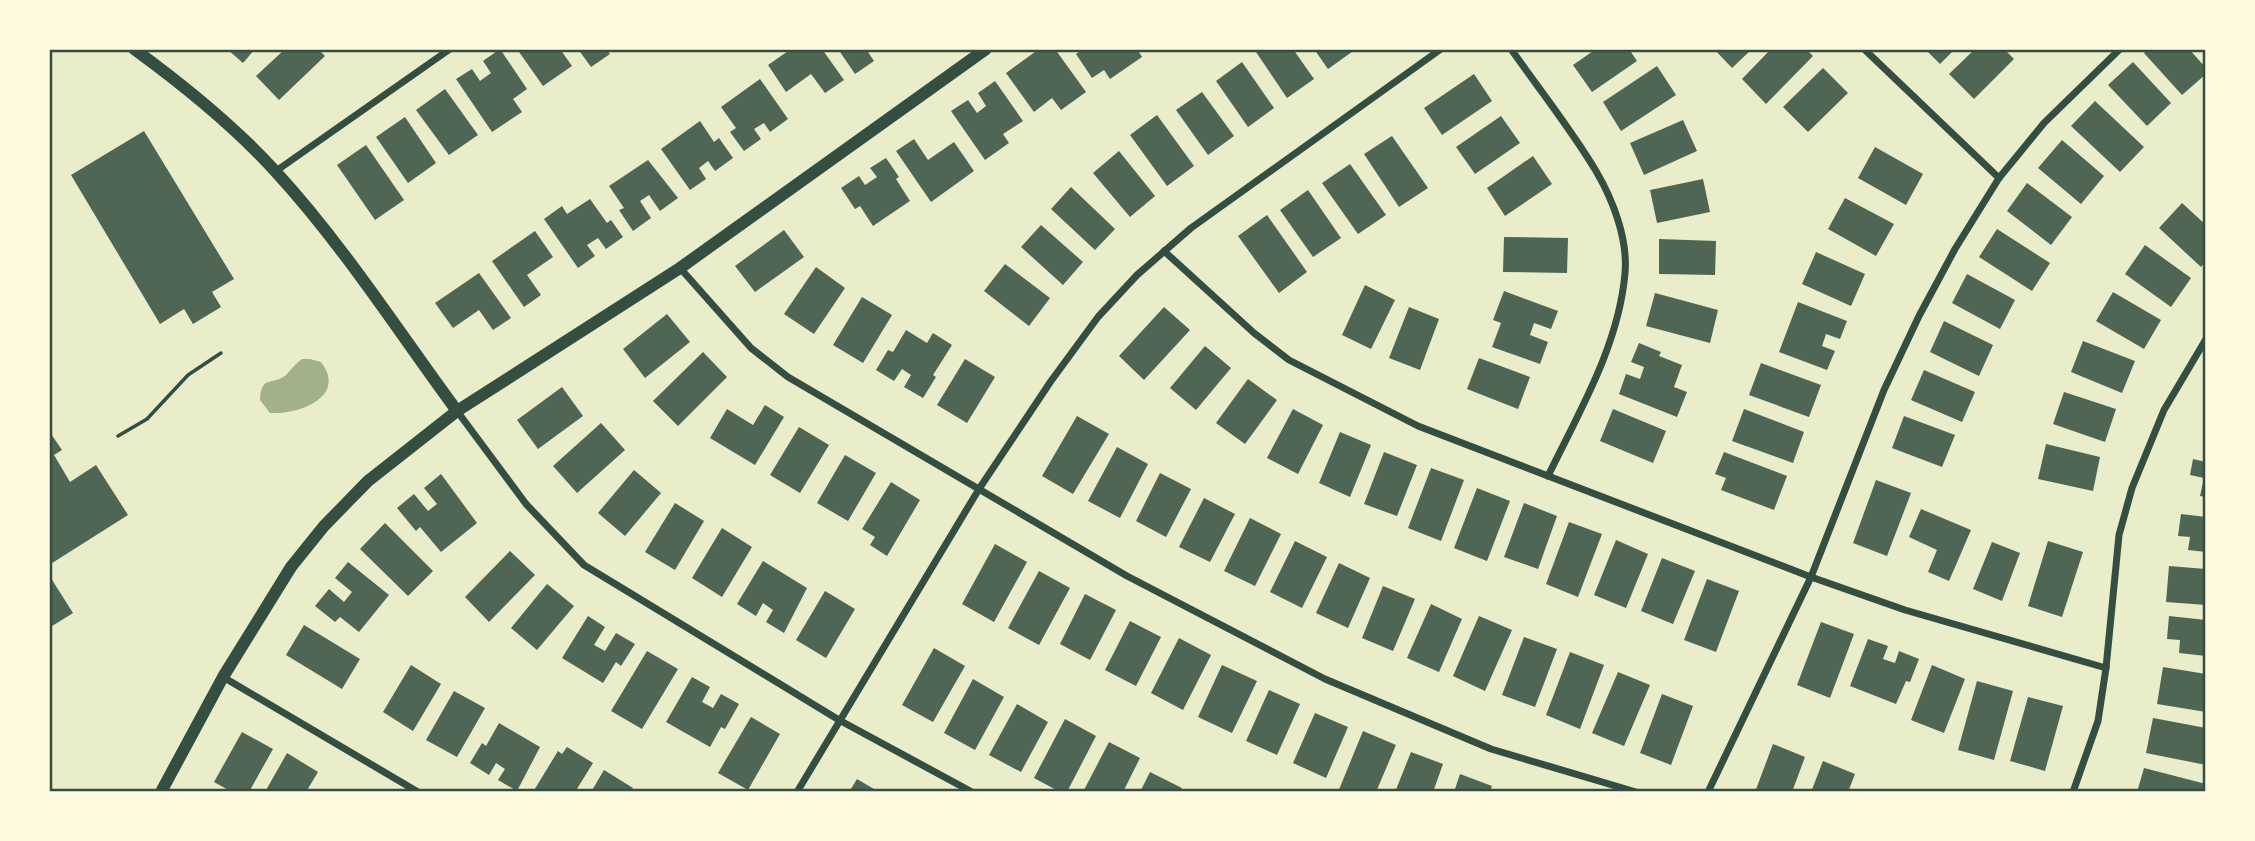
<svg xmlns="http://www.w3.org/2000/svg" width="2255" height="841" viewBox="0 0 2255 841" font-family="Arial,sans-serif">
  <style>
    .water { fill: #a3b18a }
    .building { fill: #4f6655 }
    .lines { fill: none; stroke-linecap: round; stroke-linejoin: round }
    .path { stroke: #344e41; stroke-width: 3.5 }
    .minor { stroke: #344e41; stroke-width: 7 }
    .tertiary { stroke: #344e41; stroke-width: 12 }
    .neatline { fill: none; stroke: #344e41; stroke-width: 2.5 }
  </style>
  <rect width="100%" height="100%" fill="#e9edc9"/>
  <path class="water" d="M302 359H310L321 362C348 397 298 415 270 413L260 400C261 374 273 386 286 375 291 370 295 364 302 359Z"/>
  <g class="building">
    <polygon points="227,49 255,49 243,63"/>
    <polygon points="285,49 318,49 325,56 279,100 256,76"/>
    <polygon points="500,49 527,89 513,99 522,112 492,132 456,79 472,69 480,81 491,73 483,61"/>
    <polygon points="517,49 560,49 572,66 543,86"/>
    <polygon points="578,49 606,49 610,54 591,67"/>
    <polygon points="791,49 822,49 844,80 825,93 811,74 786,92 768,65"/>
    <polygon points="838,49 866,49 874,61 855,74"/>
    <polygon points="1039,49 1055,49 1086,92 1061,110 1052,98 1034,112 1006,73"/>
    <polygon points="1083,49 1137,49 1142,57 1110,79 1104,70 1092,78 1076,54"/>
    <polygon points="1254,49 1293,49 1314,79 1287,98"/>
    <polygon points="1314,49 1356,49 1328,69"/>
    <polygon points="1596,49 1629,49 1637,61 1592,92 1573,65"/>
    <polygon points="1714,49 1752,49 1732,68"/>
    <polygon points="1771,49 1806,49 1813,56 1766,104 1742,79"/>
    <polygon points="1925,49 1955,49 1940,64"/>
    <polygon points="1975,49 2004,49 2014,59 1974,99 1949,74"/>
    <polygon points="2148,49 2189,49 2206,68 2206,74 2182,95 2144,53"/>
    <polygon points="1242,62 1274,108 1248,127 1216,81"/>
    <polygon points="2133,62 2171,103 2147,126 2108,85"/>
    <polygon points="1657,66 1676,95 1621,131 1603,102"/>
    <polygon points="1823,68 1848,93 1808,132 1783,107"/>
    <polygon points="1474,74 1492,101 1442,135 1424,108"/>
    <polygon points="760,79 788,119 770,132 764,123 754,129 761,139 744,151 730,132 736,128 721,107"/>
    <polygon points="995,81 1023,121 1003,134 1009,143 985,160 951,111 968,100 977,113 986,106 978,93"/>
    <polygon points="445,89 478,135 449,155 416,110"/>
    <polygon points="1202,92 1234,136 1208,155 1176,110"/>
    <polygon points="2095,101 2144,147 2120,172 2071,126"/>
    <polygon points="1157,115 1194,166 1167,186 1130,135"/>
    <polygon points="1501,116 1520,143 1475,174 1456,147"/>
    <polygon points="405,117 436,163 408,183 376,137"/>
    <polygon points="1683,120 1697,151 1644,175 1630,143"/>
    <polygon points="700,121 714,142 719,138 733,158 715,171 708,161 699,168 706,179 690,190 661,149"/>
    <polygon points="144,131 234,279 212,292 221,307 193,324 184,309 160,324 71,175"/>
    <polygon points="1392,136 1428,188 1399,207 1364,154"/>
    <polygon points="914,139 928,160 954,142 974,171 931,202 896,151"/>
    <polygon points="2062,140 2104,176 2081,204 2038,168"/>
    <polygon points="366,145 404,200 375,220 337,165"/>
    <polygon points="1875,147 1923,174 1906,205 1858,178"/>
    <polygon points="1119,151 1155,196 1130,217 1093,173"/>
    <polygon points="1533,156 1552,184 1505,216 1487,188"/>
    <polygon points="886,158 899,177 896,179 910,201 873,226 860,206 855,209 841,188 859,176 865,185 877,177 870,168"/>
    <polygon points="648,160 678,198 660,211 649,195 640,201 651,218 633,231 619,210 624,208 609,186"/>
    <polygon points="1350,164 1386,215 1358,234 1322,183"/>
    <polygon points="1703,179 1710,212 1657,223 1650,190"/>
    <polygon points="2027,183 2072,217 2051,245 2007,211"/>
    <polygon points="1071,187 1115,229 1095,250 1051,209"/>
    <polygon points="1308,190 1341,238 1313,257 1280,210"/>
    <polygon points="1845,198 1894,224 1876,256 1828,229"/>
    <polygon points="590,199 607,223 611,220 623,237 606,249 598,238 587,245 595,256 578,268 544,219 562,206 567,214"/>
    <polygon points="2182,203 2206,225 2206,261 2201,267 2159,228"/>
    <polygon points="1267,215 1307,272 1279,293 1238,236"/>
    <polygon points="1041,225 1083,262 1063,285 1021,247"/>
    <polygon points="1997,229 2050,263 2032,291 1979,257"/>
    <polygon points="784,230 804,257 755,292 735,266"/>
    <polygon points="535,231 553,257 527,275 541,295 524,307 492,261"/>
    <polygon points="1504,237 1568,238 1567,273 1503,272"/>
    <polygon points="1659,239 1716,241 1715,275 1659,274"/>
    <polygon points="2145,245 2191,278 2171,307 2125,274"/>
    <polygon points="1816,252 1865,274 1851,306 1802,284"/>
    <polygon points="1005,264 1050,298 1029,326 984,291"/>
    <polygon points="816,267 845,288 814,334 784,314"/>
    <polygon points="479,273 511,318 493,330 479,310 453,328 435,303"/>
    <polygon points="1967,274 2015,300 2000,329 1952,303"/>
    <polygon points="1365,285 1395,300 1371,349 1342,335"/>
    <polygon points="1504,291 1558,311 1551,329 1534,323 1530,335 1548,342 1540,364 1492,347 1501,323 1493,320"/>
    <polygon points="2113,292 2161,320 2144,349 2096,321"/>
    <polygon points="1655,293 1718,310 1710,343 1646,326"/>
    <polygon points="862,297 892,315 863,363 833,345"/>
    <polygon points="1798,302 1847,321 1840,339 1826,334 1822,346 1835,351 1827,370 1779,352"/>
    <polygon points="1164,307 1190,330 1144,380 1119,356"/>
    <polygon points="1409,307 1439,319 1420,370 1389,358"/>
    <polygon points="667,314 690,342 645,378 623,349"/>
    <polygon points="1944,321 1993,345 1979,376 1930,352"/>
    <polygon points="906,330 927,343 933,333 952,345 933,375 936,377 923,398 904,387 911,375 902,369 894,381 876,370 888,350 893,352"/>
    <polygon points="2083,341 2135,361 2122,393 2071,372"/>
    <polygon points="1639,343 1661,352 1659,356 1682,365 1674,387 1687,392 1677,417 1619,394 1626,374 1640,379 1644,367 1631,362"/>
    <polygon points="1205,346 1231,368 1196,410 1170,388"/>
    <polygon points="703,352 727,377 678,426 653,401"/>
    <polygon points="1479,358 1530,377 1518,409 1467,389"/>
    <polygon points="965,359 995,377 967,423 937,405"/>
    <polygon points="1761,363 1821,385 1809,417 1749,395"/>
    <polygon points="1924,370 1975,392 1962,422 1911,400"/>
    <polygon points="1248,379 1277,400 1245,444 1216,423"/>
    <polygon points="562,387 583,416 538,449 517,420"/>
    <polygon points="2064,392 2116,409 2105,442 2053,424"/>
    <polygon points="765,405 784,417 755,465 710,438 727,409 753,425"/>
    <polygon points="1293,409 1323,425 1298,474 1267,458"/>
    <polygon points="1613,409 1666,431 1653,463 1600,441"/>
    <polygon points="1744,409 1804,432 1793,463 1732,441"/>
    <polygon points="1077,416 1109,434 1073,494 1042,476"/>
    <polygon points="1904,416 1955,435 1942,467 1892,448"/>
    <polygon points="601,423 625,450 577,493 553,466"/>
    <polygon points="799,427 829,445 800,493 770,475"/>
    <polygon points="49,431 62,450 54,455 70,482 96,465 128,515 49,565"/>
    <polygon points="1340,432 1371,445 1350,497 1319,483"/>
    <polygon points="2046,444 2100,457 2093,491 2038,479"/>
    <polygon points="1117,447 1148,464 1120,518 1088,501"/>
    <polygon points="1384,452 1417,465 1397,516 1364,504"/>
    <polygon points="1724,452 1787,476 1774,510 1721,490 1726,478 1715,474"/>
    <polygon points="845,455 876,473 848,521 817,503"/>
    <polygon points="2193,459 2206,462 2206,497 2200,496 2204,478 2190,475"/>
    <polygon points="1431,468 1464,480 1441,541 1408,528"/>
    <polygon points="634,470 661,493 625,536 598,513"/>
    <polygon points="1160,473 1191,489 1166,537 1136,521"/>
    <polygon points="441,474 477,523 441,552 420,527 416,531 397,508 414,494 428,511 437,504 424,488"/>
    <polygon points="1876,480 1911,493 1887,556 1853,543"/>
    <polygon points="891,482 920,500 887,556 870,545 875,537 862,529"/>
    <polygon points="1477,488 1510,501 1487,561 1454,548"/>
    <polygon points="1204,498 1235,514 1210,562 1179,547"/>
    <polygon points="675,503 704,521 675,570 645,552"/>
    <polygon points="1524,503 1557,516 1538,569 1504,557"/>
    <polygon points="1921,509 1971,530 1949,581 1928,572 1937,550 1909,537"/>
    <polygon points="2181,514 2206,517 2206,552 2188,550 2190,537 2178,536"/>
    <polygon points="1250,518 1281,534 1255,586 1224,571"/>
    <polygon points="1569,522 1602,534 1578,597 1546,584"/>
    <polygon points="385,523 433,571 408,596 360,549"/>
    <polygon points="722,528 752,547 722,597 692,578"/>
    <polygon points="1616,540 1648,554 1626,608 1594,595"/>
    <polygon points="1295,541 1327,557 1302,608 1270,592"/>
    <polygon points="2048,541 2083,552 2062,617 2028,606"/>
    <polygon points="1992,542 2020,553 2002,601 1973,589"/>
    <polygon points="995,544 1027,562 994,622 962,604"/>
    <polygon points="510,551 535,575 489,622 465,597"/>
    <polygon points="1662,558 1695,571 1673,624 1641,611"/>
    <polygon points="763,561 807,588 784,633 766,622 773,610 763,603 756,616 737,604"/>
    <polygon points="348,562 389,595 359,632 340,617 335,622 315,606 329,589 344,602 352,592 335,578"/>
    <polygon points="1339,563 1370,578 1348,628 1316,613"/>
    <polygon points="2169,566 2206,569 2206,605 2166,602"/>
    <polygon points="1039,571 1070,588 1039,645 1008,628"/>
    <polygon points="49,575 73,613 49,628"/>
    <polygon points="1707,579 1739,591 1716,652 1684,640"/>
    <polygon points="547,584 574,606 537,650 511,628"/>
    <polygon points="1383,586 1415,599 1393,651 1362,638"/>
    <polygon points="825,591 855,609 826,658 796,640"/>
    <polygon points="1085,594 1116,610 1090,660 1060,644"/>
    <polygon points="1431,604 1462,619 1439,672 1407,658"/>
    <polygon points="588,616 605,627 594,645 605,651 616,633 635,644 621,666 616,662 603,683 562,658"/>
    <polygon points="1479,616 1512,630 1485,691 1453,676"/>
    <polygon points="2169,616 2206,620 2206,656 2179,653 2180,640 2167,639"/>
    <polygon points="1130,621 1161,637 1136,686 1105,670"/>
    <polygon points="1821,622 1854,634 1830,698 1797,685"/>
    <polygon points="304,625 360,659 342,689 286,655"/>
    <polygon points="1524,637 1557,649 1535,707 1502,695"/>
    <polygon points="1179,638 1211,655 1183,710 1151,693"/>
    <polygon points="1868,639 1888,646 1883,659 1895,663 1899,651 1919,659 1910,682 1906,681 1896,704 1850,686"/>
    <polygon points="934,648 965,666 933,722 902,705"/>
    <polygon points="647,651 678,669 642,729 611,711"/>
    <polygon points="1570,652 1604,665 1580,729 1546,715"/>
    <polygon points="411,665 441,684 413,731 383,712"/>
    <polygon points="1222,665 1257,681 1232,733 1198,717"/>
    <polygon points="1932,665 1965,679 1944,733 1911,720"/>
    <polygon points="2163,667 2206,674 2206,712 2157,704"/>
    <polygon points="1618,672 1650,685 1624,746 1592,733"/>
    <polygon points="692,677 710,687 702,702 713,708 721,694 739,704 725,729 721,727 710,747 666,722"/>
    <polygon points="973,679 1004,697 975,750 944,733"/>
    <polygon points="1977,681 2013,691 1994,760 1958,750"/>
    <polygon points="1269,690 1300,704 1277,755 1246,741"/>
    <polygon points="454,691 485,708 457,757 426,740"/>
    <polygon points="1662,694 1693,706 1671,765 1640,753"/>
    <polygon points="2028,697 2063,706 2045,771 2010,761"/>
    <polygon points="1017,704 1048,722 1021,772 989,755"/>
    <polygon points="1315,713 1348,727 1326,778 1293,763"/>
    <polygon points="751,717 780,734 748,790 718,773"/>
    <polygon points="2153,718 2206,728 2206,765 2146,753"/>
    <polygon points="1065,719 1096,736 1067,792 1060,792 1034,778"/>
    <polygon points="499,723 540,747 517,791 498,780 505,769 496,763 489,775 470,763 482,743 486,746"/>
    <polygon points="1363,731 1396,745 1376,792 1338,792"/>
    <polygon points="242,732 273,749 249,792 232,792 214,782"/>
    <polygon points="1109,742 1140,758 1123,792 1083,792"/>
    <polygon points="1773,744 1805,757 1792,792 1755,792"/>
    <polygon points="567,747 593,763 575,792 533,792 558,751 562,754"/>
    <polygon points="1411,752 1443,764 1433,792 1395,792"/>
    <polygon points="287,753 318,772 306,792 265,792"/>
    <polygon points="1823,761 1855,774 1848,792 1811,792"/>
    <polygon points="2144,768 2206,784 2204,792 2137,792"/>
    <polygon points="604,770 633,788 630,792 591,792"/>
    <polygon points="1150,772 1182,788 1179,792 1140,792"/>
    <polygon points="1460,774 1492,786 1490,792 1454,792"/>
    <polygon points="857,779 879,792 849,792"/>
  </g>
  <g class="lines">
    <polyline class="path" points="118,436 147,419 188,375 221,353"/>
    <g class="minor">
      <path d="M1511 49C1539 89 1571 129 1596 171 1613 200 1628 239 1625 273 1619 345 1579 412 1548 476"/>
      <polyline points="1864,49 1999,178"/>
      <polyline points="276,171 450,49"/>
      <polyline points="1164,251 1254,333 1289,360 1418,426 1811,577 1905,610 2106,668"/>
      <polyline points="680,268 751,348 788,377 1127,576 1325,679 1491,749 1636,792"/>
      <polyline points="457,411 526,504 584,565 839,720 972,792"/>
      <polyline points="223,677 418,792"/>
      <polyline points="797,792 979,489 1051,381 1098,317 1137,275 1191,228 1441,49"/>
      <polyline points="1708,792 1811,577 1884,390 1919,316 1955,249 1999,178 2044,123 2120,49"/>
      <polyline points="2073,792 2098,721 2106,668 2119,535 2132,488 2164,410 2206,339"/>
    </g>
    <g class="tertiary">
      <path d="M134 49C182 84 236 128 276 172 343 245 398 331 457 411"/>
      <polyline points="161,792 223,677 291,567 324,526 368,481 457,411 680,268 986,49"/>
    </g>
  </g>
  <rect width="2255" height="841" fill="none" stroke="#fefae0" stroke-width="102"/>
  <rect x="51" y="51" width="2153" height="739" class="neatline"/>
</svg>
